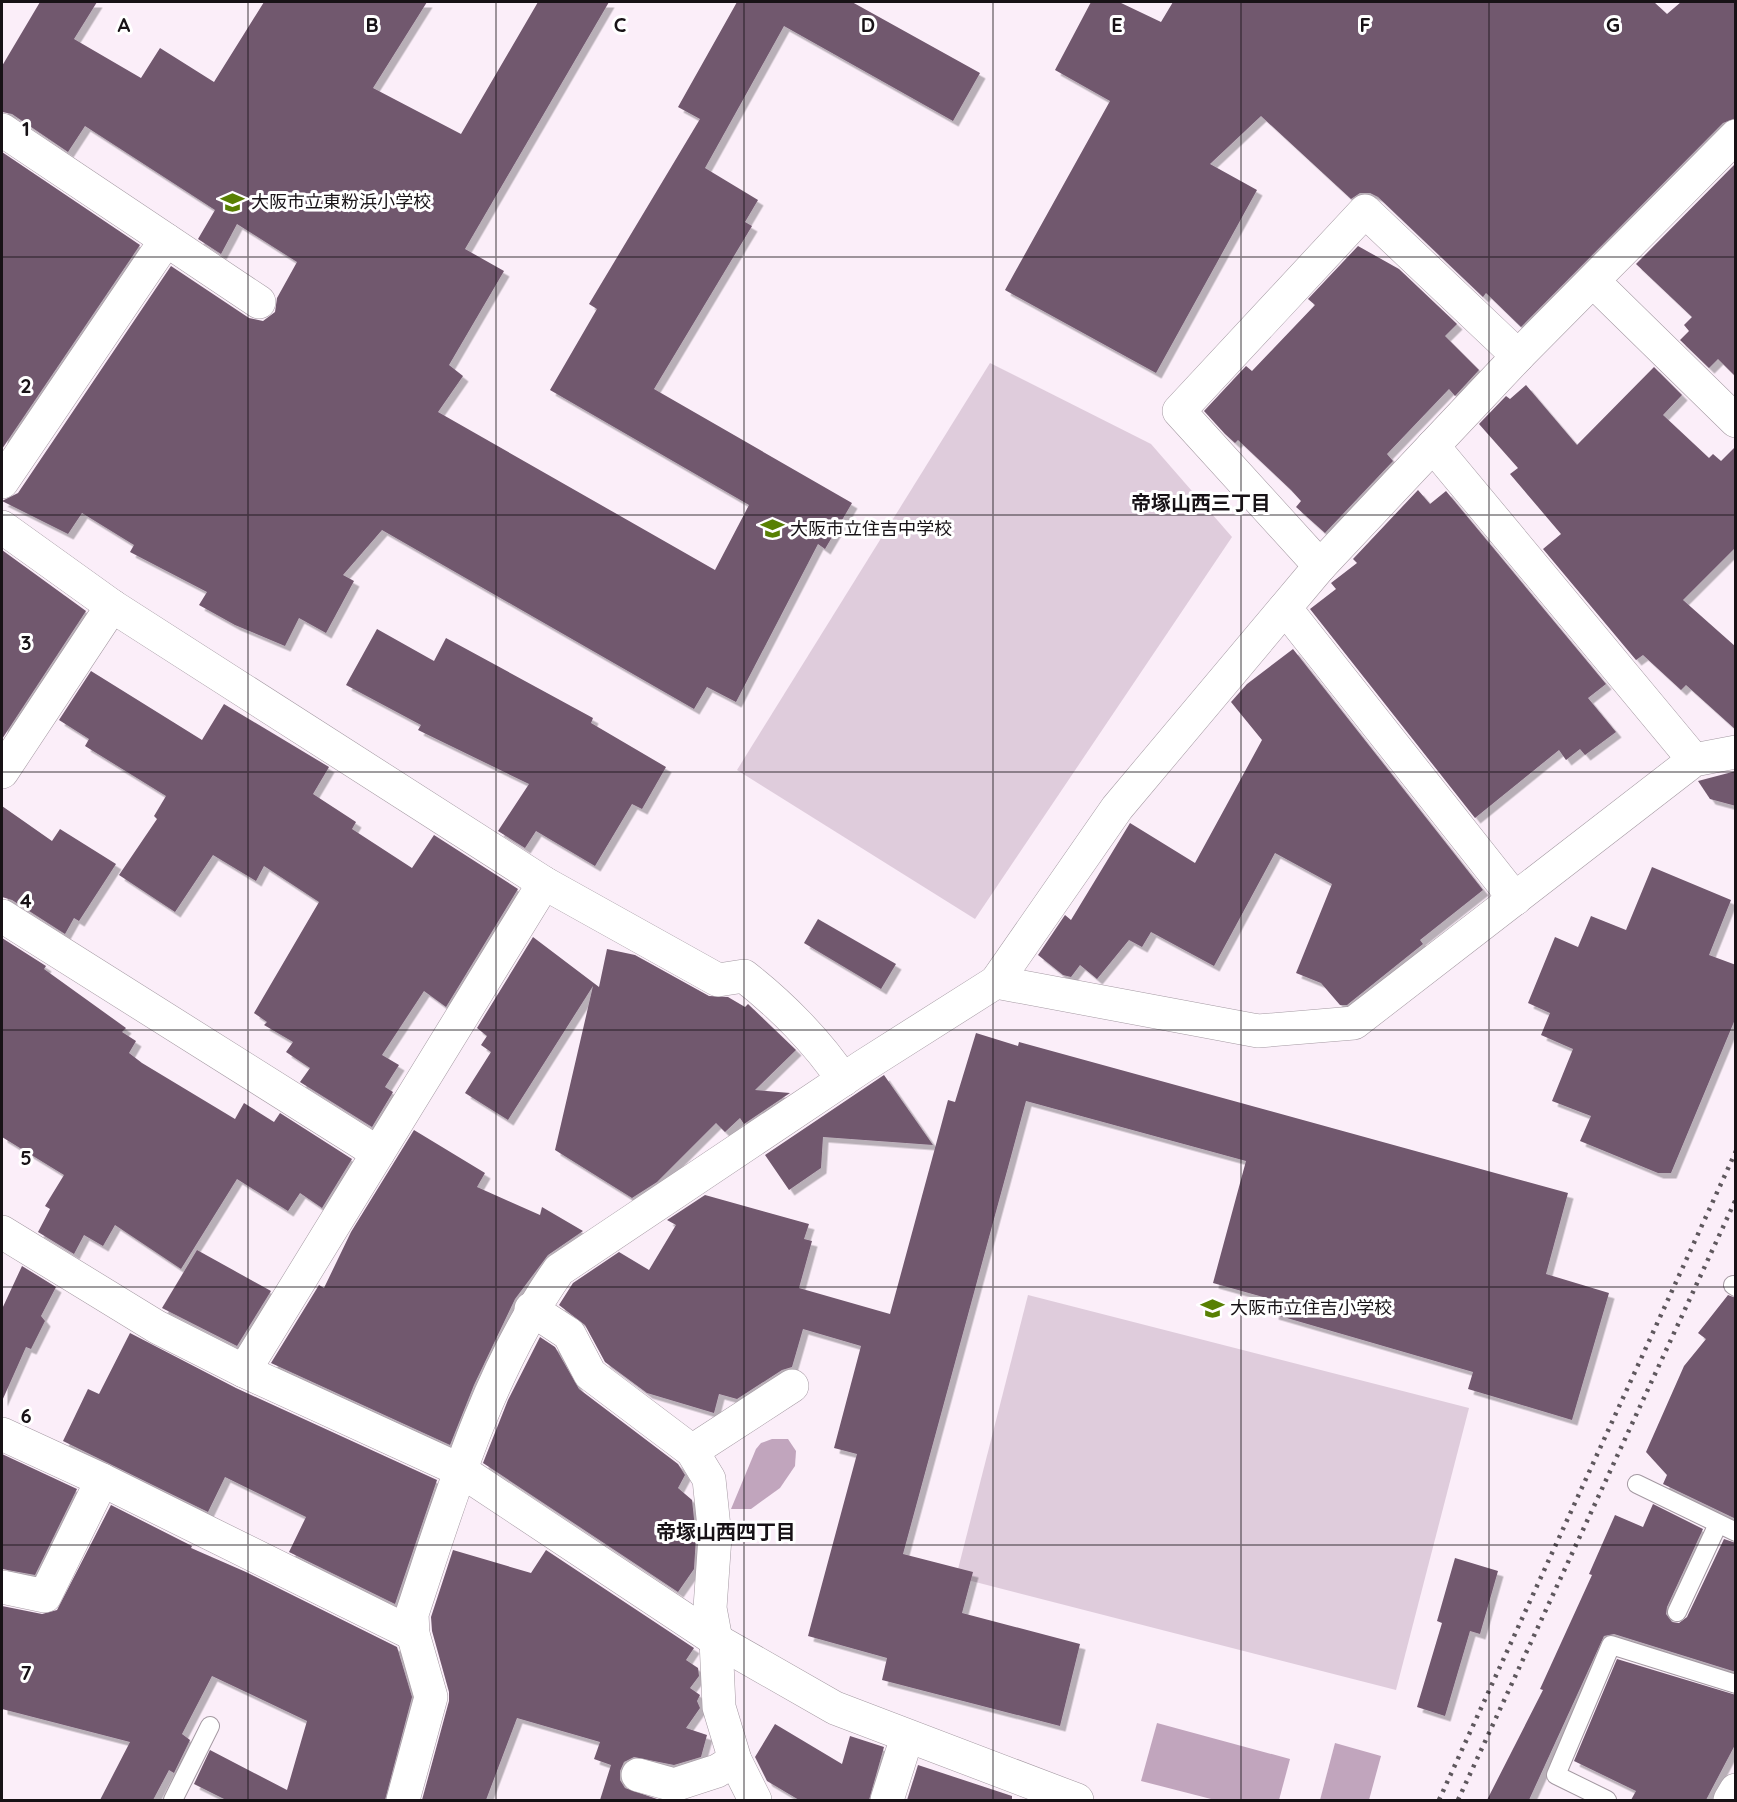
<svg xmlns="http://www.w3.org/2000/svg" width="1737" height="1802" viewBox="0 0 1737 1802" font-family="Quicksand,'Noto Sans JP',sans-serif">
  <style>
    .green { fill: #dfccdc }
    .water { fill: #c1a5bd }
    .building { fill: #71586e; filter: url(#shadow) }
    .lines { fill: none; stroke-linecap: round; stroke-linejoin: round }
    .service-casing { stroke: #a499a2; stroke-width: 20 }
    .minor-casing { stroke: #a499a2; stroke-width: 34 }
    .service { stroke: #fff; stroke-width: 18 }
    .minor { stroke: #fff; stroke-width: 33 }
    .rail { stroke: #5e575d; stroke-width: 4.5; stroke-dasharray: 3 6; stroke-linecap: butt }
    .grid { fill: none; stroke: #171216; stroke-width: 1.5; stroke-opacity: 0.55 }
    .labels { text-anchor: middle; stroke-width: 6; stroke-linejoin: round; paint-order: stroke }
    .poi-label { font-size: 18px; fill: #171216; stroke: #fff; text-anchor: start }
    .neighbourhood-label { font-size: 20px; font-weight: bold; fill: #171216; stroke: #fff }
    .grid-label { font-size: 20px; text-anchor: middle; font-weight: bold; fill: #171216; stroke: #fff; stroke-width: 6; stroke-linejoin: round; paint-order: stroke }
  </style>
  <defs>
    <filter id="shadow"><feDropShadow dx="5.5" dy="5.5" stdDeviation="0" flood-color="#0004"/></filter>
  </defs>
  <rect width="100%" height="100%" fill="#fbeef9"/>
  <g class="green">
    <polygon points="990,363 1151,444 1232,537 975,919 737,770"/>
    <polygon points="1028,1295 1469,1408 1396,1690 956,1577"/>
  </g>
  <g class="water">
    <polygon points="772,1439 788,1439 796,1451 795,1466 780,1488 751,1509 731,1509 756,1449 761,1443"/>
    <polygon points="1157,1723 1290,1759 1279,1800 1215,1800 1141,1781"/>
    <polygon points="1335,1743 1381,1756 1369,1800 1320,1800"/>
  </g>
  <g class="building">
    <polygon points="40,2 97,2 74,39 141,78 160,48 214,82 264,2 427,2 373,88 461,134 538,2 609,2 465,249 504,271 449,365 463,376 438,412 715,570 749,505 550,390 597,309 589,304 700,119 678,107 737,2 852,2 980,73 953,121 784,26 705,168 758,200 745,222 752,226 654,389 852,503 825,549 818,544 736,702 707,687 694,709 382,530 343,575 354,581 326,633 299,618 285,646 235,625 199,605 207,592 130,552 134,545 82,513 68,534 2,501 18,493 171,266 249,318 263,321 275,312 277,298 297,262 237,224 221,254 198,239 215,210 85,126 68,152 12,114 2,112 2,66"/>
    <polygon points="1091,2 1119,2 1161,22 1173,2 1654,2 1667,14 1681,2 1736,2 1736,118 1723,123 1521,327 1486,293 1483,297 1378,197 1370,193 1360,193 1351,199 1261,116 1210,164 1257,190 1156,373 1005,290 1110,101 1055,70"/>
    <polygon points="2,152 140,245 2,449"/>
    <polygon points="1736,163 1736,377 1718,359 1709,368 1680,340 1689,331 1684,325 1692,317 1636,264"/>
    <polygon points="1358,246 1399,269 1457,324 1445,336 1479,370 1455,396 1449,389 1387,454 1393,461 1325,533 1296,507 1301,501 1291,490 1238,440 1235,443 1225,434 1204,411 1246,366 1252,371 1315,305 1308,299"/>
    <polygon points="1654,367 1682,395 1663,415 1709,458 1713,454 1721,461 1736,446 1736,547 1683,600 1736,647 1736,730 1686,685 1681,690 1643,655 1636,660 1543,549 1561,534 1510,474 1518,468 1479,424 1506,396 1510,399 1526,385 1577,445"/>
    <polygon points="1418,490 1430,504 1446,491 1606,684 1588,698 1616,732 1585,755 1580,749 1566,760 1559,750 1475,818 1310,609 1336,589 1331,583 1357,563 1353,559"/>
    <polygon points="2,550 86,611 2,739"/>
    <polygon points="377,629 434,661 446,638 593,718 591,723 666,767 642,809 632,804 595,866 536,831 525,848 498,831 529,784 418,730 421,725 346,685"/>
    <polygon points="1293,649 1483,890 1420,940 1423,944 1347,1005 1340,1005 1321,983 1296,973 1332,884 1275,853 1214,966 1151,932 1142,947 1129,940 1097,979 1080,965 1071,977 1063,975 1038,955 1065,915 1071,920 1130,823 1195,863 1262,740 1231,702 1247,684"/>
    <polygon points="91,671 202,740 224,704 329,767 313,794 356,822 352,829 412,868 434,835 518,889 446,1007 424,991 382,1055 399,1065 385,1087 393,1092 372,1127 300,1082 310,1068 286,1052 293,1042 264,1025 267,1022 254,1013 319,902 264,866 256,881 213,855 175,912 119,875 157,819 154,816 166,796 85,746 89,739 59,720"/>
    <polygon points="1736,771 1736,806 1710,799 1698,781"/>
    <polygon points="2,806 52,841 60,829 116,864 79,921 74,918 65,934 12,900 2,897"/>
    <polygon points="1652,867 1731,900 1709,955 1736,965 1736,1017 1671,1173 1658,1173 1580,1141 1591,1116 1552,1101 1573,1049 1541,1035 1550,1013 1528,1003 1555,937 1578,947 1591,916 1626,930"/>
    <polygon points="818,919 896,964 881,989 804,943"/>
    <polygon points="533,937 599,987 607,949 635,955 709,996 728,997 745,1007 748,1004 796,1050 755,1090 790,1093 744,1124 740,1118 725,1132 716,1123 657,1182 632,1198 555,1150 593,986 508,1120 465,1093 491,1052 481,1045 487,1036 477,1028"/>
    <polygon points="2,938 46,966 44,969 126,1028 122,1032 136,1041 129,1053 142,1063 235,1119 244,1103 274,1122 280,1113 352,1159 322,1208 300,1193 288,1211 237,1179 181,1269 115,1225 103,1246 84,1235 74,1254 38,1232 50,1209 45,1206 64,1175 2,1137"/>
    <polygon points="976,1033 1018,1046 1019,1042 1568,1193 1546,1274 1609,1293 1572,1420 1468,1389 1473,1372 1273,1314 1277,1301 1213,1283 1246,1161 1026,1101 903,1554 973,1572 962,1613 1080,1644 1060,1726 882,1680 887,1658 808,1636 857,1454 834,1448 861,1346 803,1329 792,1367 782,1370 737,1399 719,1394 714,1413 647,1393 605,1362 585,1325 559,1305 573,1283 619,1252 649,1270 676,1225 667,1220 705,1195 809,1224 804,1239 812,1241 799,1288 890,1314 948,1100 955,1102"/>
    <polygon points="884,1075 933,1145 823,1137 821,1168 789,1190 765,1155"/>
    <polygon points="414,1130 485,1173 477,1187 540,1215 542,1207 583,1231 548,1255 515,1299 474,1385 450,1445 271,1363 319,1285 324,1288 351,1232"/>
    <polygon points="197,1250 271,1291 237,1346 162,1308"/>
    <polygon points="22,1266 56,1287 41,1316 45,1321 31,1349 26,1347 2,1401 2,1309"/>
    <polygon points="1728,1295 1736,1298 1736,1519 1663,1484 1667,1475 1646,1452 1684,1366 1706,1339 1698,1333"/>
    <polygon points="130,1333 236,1388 437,1480 395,1604 289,1552 306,1517 225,1477 208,1512 63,1441 88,1389 99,1394"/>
    <polygon points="540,1337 555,1347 579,1389 678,1464 685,1475 678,1488 692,1500 696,1537 694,1569 678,1592 483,1463 508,1400"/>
    <polygon points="2,1454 77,1489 35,1575 2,1569"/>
    <polygon points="1653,1504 1703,1529 1667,1607 1666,1614 1672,1622 1679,1623 1687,1617 1724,1539 1736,1543 1736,1672 1614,1634 1604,1636 1529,1800 1487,1800 1543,1690 1540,1689 1592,1575 1589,1574 1615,1515 1643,1527"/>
    <polygon points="111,1505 192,1546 191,1548 246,1572 397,1647 412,1697 385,1800 226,1800 194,1784 210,1750 287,1790 307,1721 212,1676 182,1734 190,1740 174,1773 169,1770 153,1800 100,1800 130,1742 2,1709 2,1606 42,1614 57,1610"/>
    <polygon points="453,1550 531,1573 546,1550 694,1648 686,1660 698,1668 699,1676 690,1688 700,1695 697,1701 700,1708 686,1728 707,1735 701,1757 674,1765 634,1757 624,1762 620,1771 620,1780 625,1788 660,1800 600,1800 611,1765 594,1759 600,1742 517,1718 486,1800 422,1800 449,1701 449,1692 432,1631 431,1617"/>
    <polygon points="1455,1558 1498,1571 1480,1634 1470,1631 1445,1716 1417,1707 1442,1623 1437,1621"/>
    <polygon points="1617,1659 1736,1695 1736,1743 1706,1800 1631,1800 1636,1791 1574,1761"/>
    <polygon points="775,1724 842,1764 850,1736 884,1747 869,1800 799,1800 767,1781 755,1757"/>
    <polygon points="918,1765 1012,1796 1012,1800 907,1800"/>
  </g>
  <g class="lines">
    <defs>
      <g id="service">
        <polyline points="1733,1285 1736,1287"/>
        <polyline points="1637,1484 1736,1532"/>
        <polyline points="1677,1612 1718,1524"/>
        <polyline points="173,1800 210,1726"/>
        <polyline points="1607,1800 1556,1775 1611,1645 1736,1684"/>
      </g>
      <g id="minor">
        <polyline points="2,130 259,302"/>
        <polyline points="1593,281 1736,421"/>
        <polyline points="2,482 166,240"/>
        <path d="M2 527 112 606 544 883 718 980 744 976C780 1004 818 1042 843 1080"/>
        <polyline points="1320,566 1179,411 1365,211 1518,356"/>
        <polyline points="1285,608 1515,899"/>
        <polyline points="1694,760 1433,446 1518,356 1736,136"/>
        <polyline points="2,772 112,606"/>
        <polyline points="2,916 378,1153"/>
        <polyline points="996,982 1117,808 1320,566 1433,446"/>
        <polyline points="2,1232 157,1327 244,1371 460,1470 716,1640 835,1708 1077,1800"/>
        <polyline points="531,1309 569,1334 590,1374 692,1451 709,1479 715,1537 710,1608 716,1640 719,1707 735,1760 755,1800"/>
        <polyline points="244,1371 544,883"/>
        <polyline points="2,1434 102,1480 413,1634"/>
        <polyline points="692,1451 792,1386"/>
        <polyline points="2,1587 45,1596 102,1480"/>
        <polyline points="638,1775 674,1785 717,1771 735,1760"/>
        <path d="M403 1800 431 1697 413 1634 412 1614C450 1499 488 1370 559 1270L862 1067 996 982 1258 1031 1354 1023 1694 760 1736 752"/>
        <polyline points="887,1800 907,1737"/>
        <polyline points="1730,1800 1736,1790"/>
      </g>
    </defs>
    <use href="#service" class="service-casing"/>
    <use href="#minor" class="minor-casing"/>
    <use href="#service" class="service"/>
    <use href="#minor" class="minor"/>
    <g class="rail">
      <polyline points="1439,1800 1736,1151"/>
      <polyline points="1458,1800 1736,1199"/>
    </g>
  </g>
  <path class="grid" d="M248 2V1800M496 2V1800M744 2V1800M993 2V1800M1241 2V1800M1489 2V1800M2 257H1736M2 515H1736M2 772H1736M2 1030H1736M2 1287H1736M2 1545H1736"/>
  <defs>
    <symbol id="school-bare" viewBox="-9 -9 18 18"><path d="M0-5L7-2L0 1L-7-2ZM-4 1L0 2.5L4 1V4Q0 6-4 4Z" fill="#588003" stroke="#fff" stroke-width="2.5" paint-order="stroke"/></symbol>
  </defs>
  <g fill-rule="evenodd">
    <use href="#school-bare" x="216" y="186" width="33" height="33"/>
    <use href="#school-bare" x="756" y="512" width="33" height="33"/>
    <use href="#school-bare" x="1196" y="1292" width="33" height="33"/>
  </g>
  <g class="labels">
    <g class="poi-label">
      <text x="251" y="208">大阪市立東粉浜小学校</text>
      <text x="790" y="535">大阪市立住吉中学校</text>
      <text x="1230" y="1314">大阪市立住吉小学校</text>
    </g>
    <g class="neighbourhood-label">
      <text x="1201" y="510">帝塚山西三丁目</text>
      <text x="726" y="1539">帝塚山西四丁目</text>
    </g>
  </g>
  <g class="grid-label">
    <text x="124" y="32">A</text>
    <text x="372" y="32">B</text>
    <text x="620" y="32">C</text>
    <text x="868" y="32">D</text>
    <text x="1117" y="32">E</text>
    <text x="1365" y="32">F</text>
    <text x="1613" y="32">G</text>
    <text x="26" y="136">1</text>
    <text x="26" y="393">2</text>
    <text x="26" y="650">3</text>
    <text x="26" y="908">4</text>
    <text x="26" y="1165">5</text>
    <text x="26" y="1423">6</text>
    <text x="26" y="1680">7</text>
  </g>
  <rect width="1737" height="1802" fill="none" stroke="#171216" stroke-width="6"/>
</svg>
